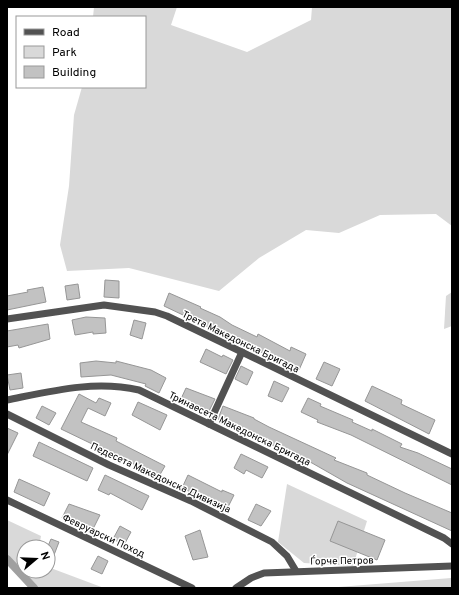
<svg xmlns="http://www.w3.org/2000/svg" width="459" height="595" viewBox="0 0 459 595" font-family="Overpass,sans-serif">
  <style>
    .green { fill: #d9d9d9 }
    .lines { fill: none; stroke-linecap: round; stroke-linejoin: round }
    .canal { stroke: #a0a0a0; stroke-width: 8 }
    .building { fill: #c2c2c2; stroke: #969696 }
    .street { stroke: #525252; stroke-width: 7 }
    .labels { text-anchor: middle; stroke-width: 3; stroke-linejoin: round; paint-order: stroke }
    .street-label { font-size: 10px; fill: #000; stroke: #fff }
  </style>
  <rect width="100%" height="100%" fill="#fff"/>
  <g class="green">
    <polygon points="94,7 177,7 171,25 247,52 311,20 312,7 452,7 452,226 436,214 380,215 339,233 306,230 259,258 219,291 129,268 67,271 60,245 69,186 74,115 82,87 145,87 145,17 93,17"/>
    <polygon points="452,292 452,326 444,329 446,296"/>
    <polygon points="287,484 367,521 353,566 304,563 278,542"/>
    <polygon points="7,520 41,536 39,547 24,547 24,571 48,571 48,567 104,588 34,588 7,559"/>
    <polygon points="451,578 452,588 326,588"/>
  </g>
  <g class="lines">
    <polyline class="canal" points="7,559 34,588"/>
  </g>
  <g class="building">
    <polygon points="105,280 119,281 119,298 104,297"/>
    <polygon points="78,284 80,298 67,300 65,286"/>
    <polygon points="43,287 46,302 7,310 7,296 28,292 27,290"/>
    <polygon points="169,293 201,307 200,308 220,317 232,325 257,337 258,334 290,351 291,347 306,354 299,370 164,306"/>
    <polygon points="86,317 105,318 106,333 93,334 93,332 75,335 72,320"/>
    <polygon points="134,320 146,323 142,339 130,335"/>
    <polygon points="48,324 50,339 19,348 18,345 7,347 7,331"/>
    <polygon points="206,349 222,357 223,355 233,360 226,374 200,362"/>
    <polygon points="96,361 116,363 116,361 151,370 166,378 159,393 145,386 146,384 111,375 81,377 80,363"/>
    <polygon points="324,362 340,369 332,386 316,379"/>
    <polygon points="241,366 253,372 247,385 235,379"/>
    <polygon points="21,373 23,388 10,390 7,375"/>
    <polygon points="274,381 289,388 282,402 268,396"/>
    <polygon points="372,386 402,400 401,404 435,420 429,434 365,401"/>
    <polygon points="186,388 215,399 208,413 180,401"/>
    <polygon points="79,394 96,403 99,398 111,403 105,416 88,408 81,422 117,438 116,441 165,466 158,478 143,471 144,469 61,429"/>
    <polygon points="308,398 321,404 320,406 353,420 352,422 372,431 372,429 402,444 400,447 418,453 452,469 452,485 351,435 317,422 318,420 301,412"/>
    <polygon points="138,402 167,415 160,430 132,415"/>
    <polygon points="42,406 56,413 49,425 36,418"/>
    <polygon points="223,406 254,418 254,419 269,427 336,458 334,460 367,473 367,475 405,493 452,513 452,531 347,483 312,463 250,435 251,433 218,419"/>
    <polygon points="7,428 18,433 7,455"/>
    <polygon points="39,442 93,468 87,481 33,456"/>
    <polygon points="241,454 268,467 262,478 246,470 244,474 234,468"/>
    <polygon points="105,475 149,496 142,510 110,493 109,495 98,490"/>
    <polygon points="188,475 222,492 222,490 234,495 227,509 182,488"/>
    <polygon points="19,479 50,493 44,506 14,492"/>
    <polygon points="69,504 100,515 91,533 62,518"/>
    <polygon points="256,504 271,511 261,526 248,520"/>
    <polygon points="338,521 385,540 377,560 330,541"/>
    <polygon points="120,526 131,532 124,545 113,539"/>
    <polygon points="200,530 208,557 193,560 185,536"/>
    <polygon points="51,539 59,542 54,555 48,553 48,546"/>
    <polygon points="98,556 108,561 102,574 91,569"/>
  </g>
  <g class="lines">
    <g class="street">
      <polyline points="7,319 104,305 155,312 167,316 219,341 452,454"/>
      <path d="M7 400C52 391 94 380 139 390L444 538 452 544"/>
      <polyline points="7,414 109,465 191,501 272,542 287,556 296,571"/>
      <polyline points="209,424 242,352"/>
      <polyline points="7,500 192,588"/>
      <polyline points="236,588 251,578 264,573 452,566"/>
    </g>
  </g>
  <g class="labels">
    <g class="street-label">
      <text transform="translate(241 341) rotate(26)" y="4">Трета Македонска Бригада</text>
      <text transform="translate(240 428) rotate(26)" y="4">Тринаесета Македонска Бригада</text>
      <text transform="translate(161 477) rotate(25)" y="4">Педесета Македонска Дивизија</text>
      <text transform="translate(104 535) rotate(25)" y="4">Февруарски Поход</text>
      <text transform="translate(342 560) rotate(-1)" y="4">Ѓорче Петров</text>
    </g>
  </g>
  <rect width="459" height="595" fill="none" stroke="#000000" stroke-width="16"/>
  <rect x="16" y="16" width="130" height="72" fill="#ffffff" stroke="#999999"/>
  <rect x="24" y="29" width="20" height="6" fill="#525252" stroke="#999999"/>
  <text x="52" y="36" font-size="12" fill="#000000">Road</text>
  <rect x="24" y="46" width="20" height="12" fill="#d9d9d9" stroke="#999999"/>
  <text x="52" y="56" font-size="12" fill="#000000">Park</text>
  <rect x="24" y="66" width="20" height="12" fill="#c2c2c2" stroke="#999999"/>
  <text x="52" y="76" font-size="12" fill="#000000">Building</text>
  <g transform="translate(36 559) rotate(71)"><circle r="19" fill="#ffffff" stroke="#999999"/>
  <path d="M0-3L7 15L0 10L-7 15Z" fill="#000000"/>
  <text y="-6" font-size="11" font-weight="bold" text-anchor="middle" fill="#000000">N</text>
  </g>
</svg>
